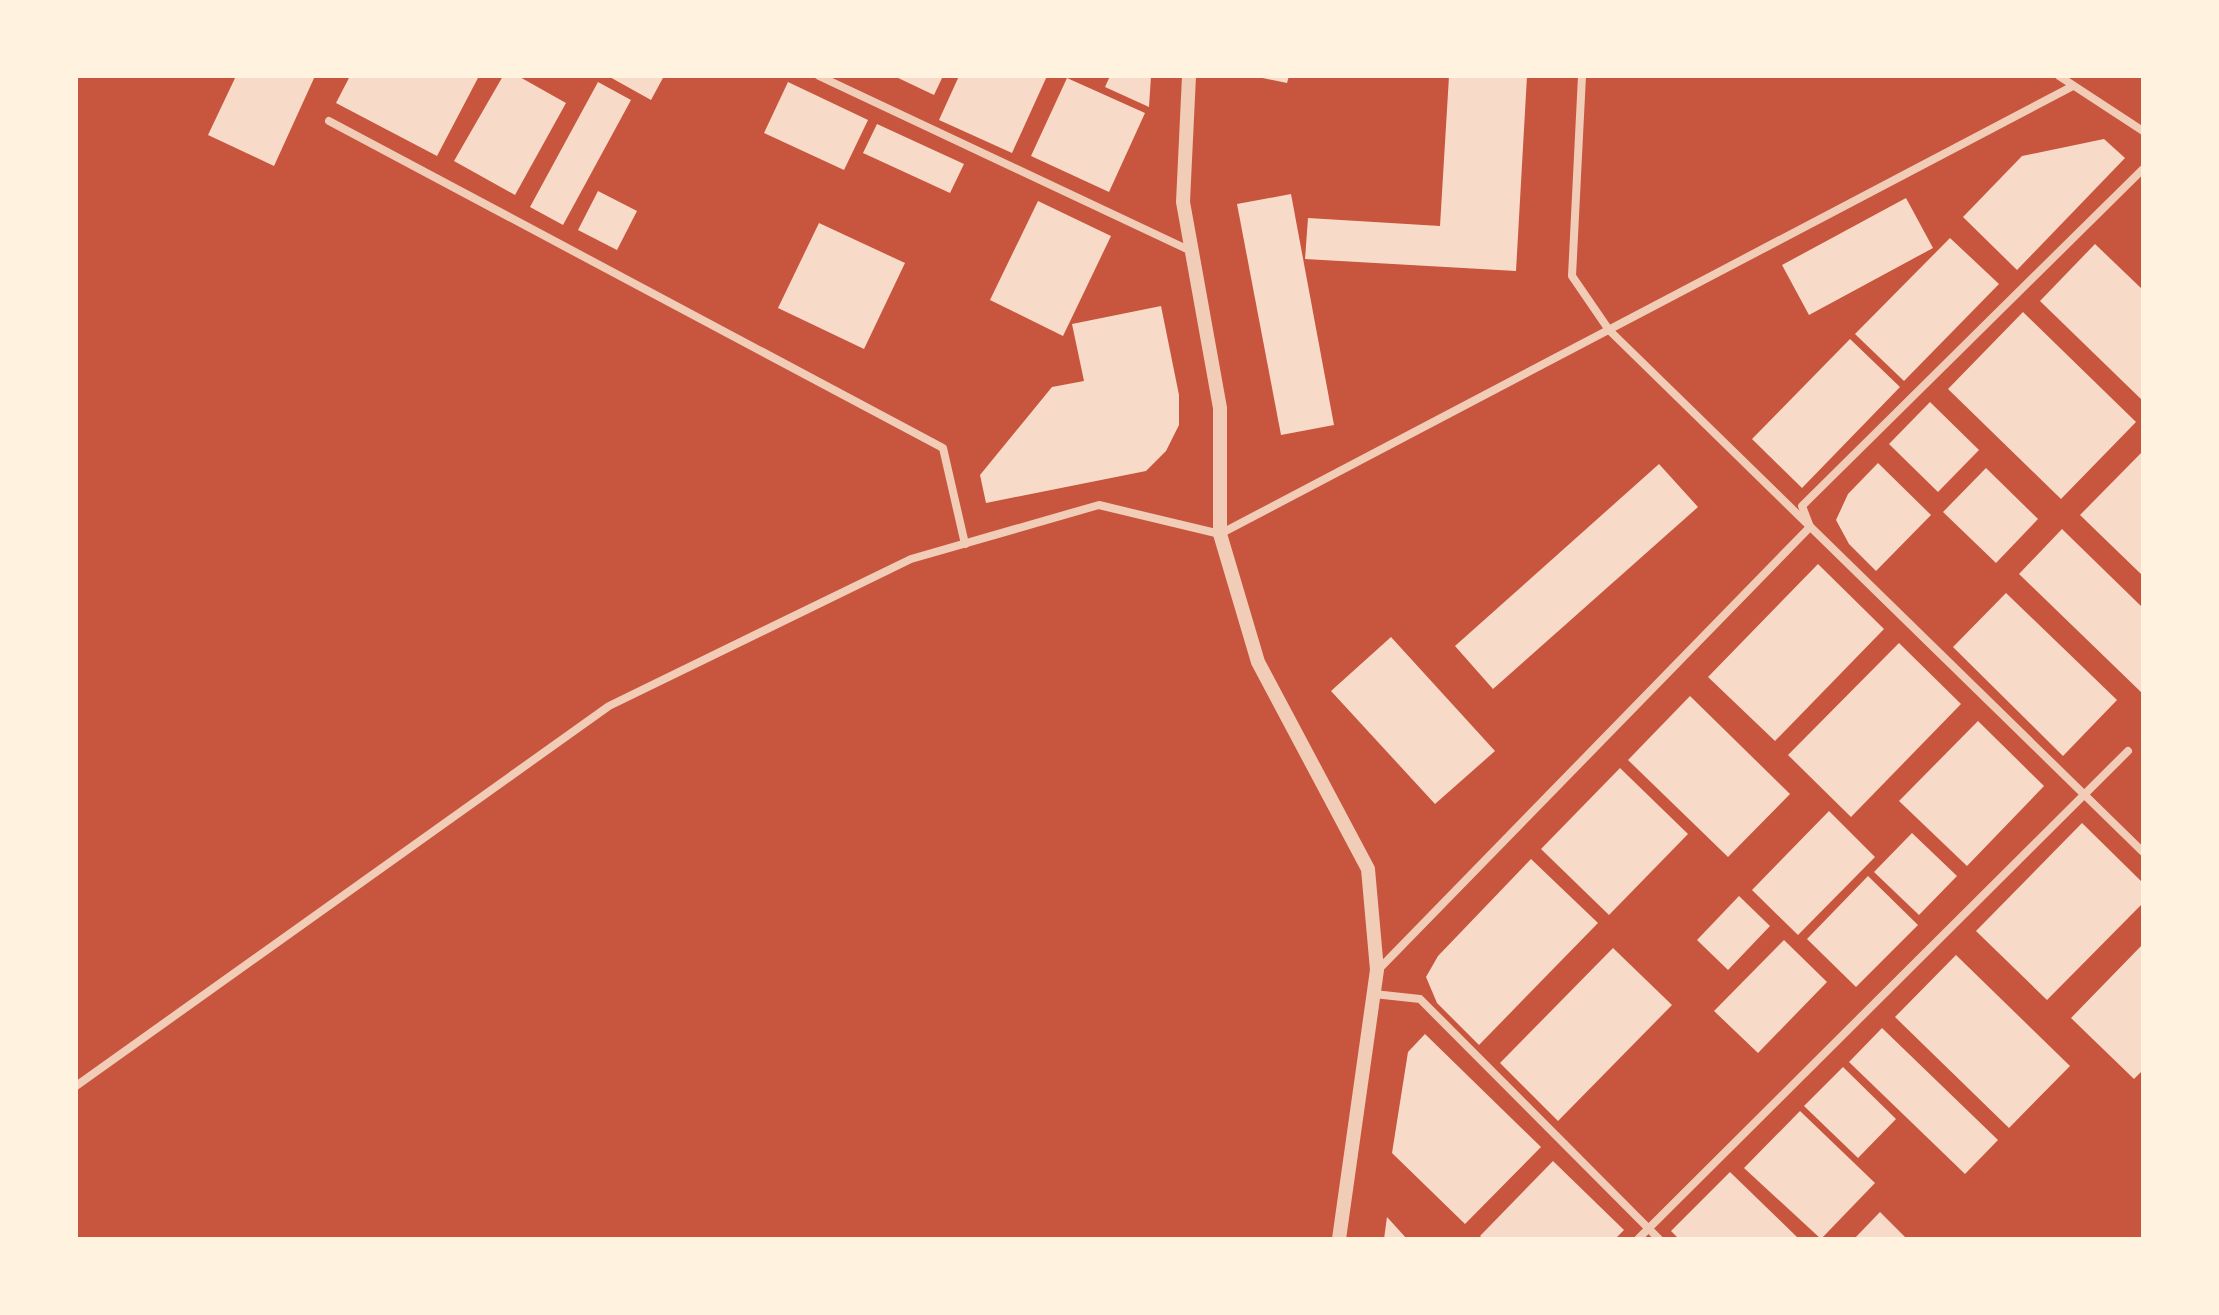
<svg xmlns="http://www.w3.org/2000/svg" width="2219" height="1315" viewBox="0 0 2219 1315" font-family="'Roboto Condensed',sans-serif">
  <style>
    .building { fill: #f7dbc8 }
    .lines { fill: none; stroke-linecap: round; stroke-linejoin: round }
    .minor { stroke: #f1ccb7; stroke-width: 8 }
    .tertiary { stroke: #f1ccb7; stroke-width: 14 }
  </style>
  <rect width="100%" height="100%" fill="#c8553d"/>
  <g class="building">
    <polygon points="236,76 315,76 274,166 208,135"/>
    <polygon points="350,76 479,76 437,156 336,103"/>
    <polygon points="503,76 518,76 566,103 515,195 454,161"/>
    <polygon points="608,76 664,76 651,100"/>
    <polygon points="894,76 943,76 934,95"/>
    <polygon points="959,76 1047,76 1012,153 939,120"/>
    <polygon points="1110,76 1151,76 1149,107 1105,87"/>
    <polygon points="1253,76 1289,76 1287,83"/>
    <polygon points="1449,76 1527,76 1516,271 1305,259 1308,218 1440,226"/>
    <polygon points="1067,78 1145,113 1109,192 1031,156"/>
    <polygon points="598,82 631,100 563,225 530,207"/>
    <polygon points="788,82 868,120 844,170 764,133"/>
    <polygon points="877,124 964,164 950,193 863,153"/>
    <polygon points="2104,139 2125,158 2017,270 1963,217 2022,156"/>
    <polygon points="598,191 637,211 617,250 578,230"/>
    <polygon points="1291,194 1334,425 1281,435 1237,204"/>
    <polygon points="1906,198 1933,248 1809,315 1782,265"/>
    <polygon points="1038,201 1111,236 1063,336 990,300"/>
    <polygon points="819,223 905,263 864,349 778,308"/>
    <polygon points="1950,238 1999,284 1904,381 1855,334"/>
    <polygon points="2095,244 2143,290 2143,401 2040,301"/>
    <polygon points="1161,306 1179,395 1179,425 1166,451 1146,471 986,503 980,475 1052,387 1084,381 1072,324"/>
    <polygon points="2023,312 2136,422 2061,499 1948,389"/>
    <polygon points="1850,339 1900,387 1802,488 1752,439"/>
    <polygon points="1930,402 1979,450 1938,492 1889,444"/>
    <polygon points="2143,451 2143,576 2080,515"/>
    <polygon points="1878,463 1931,515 1876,571 1849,544 1836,520 1848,494"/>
    <polygon points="1659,464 1698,507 1493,689 1455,646"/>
    <polygon points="1986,468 2038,519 1996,563 1943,512"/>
    <polygon points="2062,529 2143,608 2143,694 2019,574"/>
    <polygon points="1818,564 1884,629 1775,741 1708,677"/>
    <polygon points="2006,593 2117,700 2063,756 1953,647"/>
    <polygon points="1391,637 1495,751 1435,804 1331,691"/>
    <polygon points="1899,643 1961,704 1851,817 1788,755"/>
    <polygon points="1690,696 1790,794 1728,857 1628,760"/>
    <polygon points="1978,721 2044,786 1967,866 1899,801"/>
    <polygon points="1620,768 1688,834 1609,915 1541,849"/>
    <polygon points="1829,811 1875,857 1798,935 1752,890"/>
    <polygon points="2082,823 2143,883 2143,903 2047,1000 1976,931"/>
    <polygon points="1912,833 1957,876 1919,915 1874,872"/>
    <polygon points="1531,859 1598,923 1479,1045 1437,1003 1426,977 1438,956"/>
    <polygon points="1868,876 1918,925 1856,987 1807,939"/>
    <polygon points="1739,896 1770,926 1728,970 1697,940"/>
    <polygon points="1784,940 1827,982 1758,1053 1714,1011"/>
    <polygon points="2143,944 2143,1070 2134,1079 2071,1018"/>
    <polygon points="1613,948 1672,1005 1558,1121 1500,1063"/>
    <polygon points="1956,955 2070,1066 2009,1128 1895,1017"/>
    <polygon points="1882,1028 1998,1140 1965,1174 1849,1062"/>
    <polygon points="1425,1034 1541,1147 1465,1224 1392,1153 1408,1052"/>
    <polygon points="1843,1067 1896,1119 1858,1158 1804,1106"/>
    <polygon points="1800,1111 1875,1183 1821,1239 1744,1168"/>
    <polygon points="1553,1161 1624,1230 1615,1239 1484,1239 1480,1236"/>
    <polygon points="1730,1172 1799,1239 1679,1239 1671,1231"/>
    <polygon points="1880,1212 1907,1239 1854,1239"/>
    <polygon points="1387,1217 1407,1239 1384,1239"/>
  </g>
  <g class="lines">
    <g class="minor">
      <polyline points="819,76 1191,251"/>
      <polyline points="1582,76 1572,276 1609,330 2143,852"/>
      <polyline points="2059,76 2143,131"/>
      <polyline points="329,121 943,448 965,544"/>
      <polyline points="1378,970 1810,527 1802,506 2143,169"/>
      <polyline points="1374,994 1420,999 1659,1239"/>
      <polyline points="76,1086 609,706 911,559 1099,505 1220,534 2073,86"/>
      <polyline points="1638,1239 2128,751"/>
    </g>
    <polyline class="tertiary" points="1189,76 1183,202 1220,408 1220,534 1258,662 1368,869 1377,970 1339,1239"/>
  </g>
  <rect width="2219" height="1315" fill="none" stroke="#fff3e0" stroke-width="156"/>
</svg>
